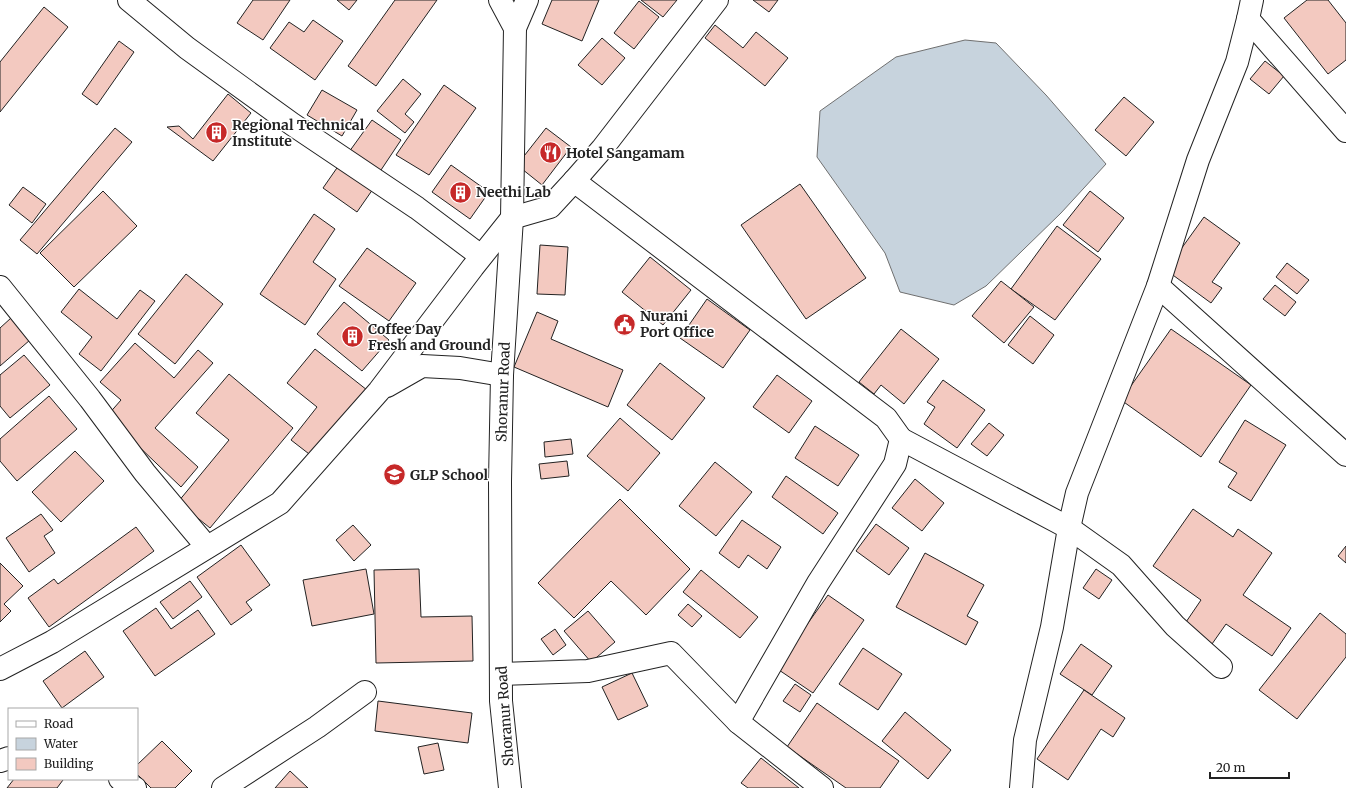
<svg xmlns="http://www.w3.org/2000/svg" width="1346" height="788" viewBox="0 0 1346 788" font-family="Merriweather,serif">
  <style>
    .water { fill: #c7d3dd; stroke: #6f6f6f }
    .building { fill: #f3c9c0; stroke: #222 }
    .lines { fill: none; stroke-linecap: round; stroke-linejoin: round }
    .minor-casing { stroke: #222; stroke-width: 24 }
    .secondary-casing { stroke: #222; stroke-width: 24 }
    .minor { stroke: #fff; stroke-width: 22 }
    .secondary { stroke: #fff; stroke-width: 22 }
    .labels { text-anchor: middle; stroke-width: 3; stroke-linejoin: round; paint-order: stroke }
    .poi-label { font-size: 14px; font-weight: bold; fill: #222; stroke: #fff; text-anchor: start }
    .street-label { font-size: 14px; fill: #222; stroke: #fff }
  </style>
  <rect width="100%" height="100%" fill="#fff"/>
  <polygon class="water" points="965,40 996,43 1046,95 1106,164 1061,213 986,286 954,305 900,292 885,253 817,157 820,111 896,57"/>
  <g class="building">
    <polygon points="253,0 290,0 263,40 237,23"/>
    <polygon points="337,0 357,0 349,10"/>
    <polygon points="395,0 437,0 376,86 348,66"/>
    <polygon points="552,0 599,0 582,41 542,24"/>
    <polygon points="641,0 677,0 663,17"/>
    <polygon points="753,0 778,0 769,12"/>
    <polygon points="1307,0 1328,0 1346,23 1346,60 1328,74 1284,18"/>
    <polygon points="639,1 659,17 634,49 614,33"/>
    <polygon points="44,7 68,27 0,112 0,62"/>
    <polygon points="313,20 343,41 315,80 270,48 289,22 304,32"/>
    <polygon points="715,25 743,48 756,32 788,58 765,86 705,38"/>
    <polygon points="602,38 625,58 602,85 578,65"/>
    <polygon points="119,41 134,52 97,105 82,94"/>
    <polygon points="1265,61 1284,76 1269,94 1250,79"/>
    <polygon points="403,79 421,94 405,114 414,122 405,133 377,111"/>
    <polygon points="444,85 476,108 429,175 396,155"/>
    <polygon points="322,90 357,110 342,136 307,115"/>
    <polygon points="228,94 251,113 213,161 167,127 179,126 193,139"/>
    <polygon points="1124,97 1154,122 1126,156 1095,130"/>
    <polygon points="372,120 401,140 379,173 349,152"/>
    <polygon points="115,128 132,142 37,254 20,240"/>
    <polygon points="546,128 571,147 542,185 517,165"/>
    <polygon points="339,165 373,189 357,212 323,188"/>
    <polygon points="451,165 489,192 470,219 432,192"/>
    <polygon points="800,184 866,278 806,319 741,225"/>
    <polygon points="23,187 46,204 32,223 9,205"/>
    <polygon points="103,191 137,226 74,287 40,253"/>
    <polygon points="1090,191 1124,218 1098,252 1063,225"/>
    <polygon points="314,214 335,229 313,262 336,279 305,325 260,294"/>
    <polygon points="1204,217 1240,243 1212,282 1222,288 1211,303 1166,270"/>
    <polygon points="1057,226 1101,259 1055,320 1011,289"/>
    <polygon points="540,245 568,247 565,295 537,294"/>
    <polygon points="367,248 416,283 389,321 339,286"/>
    <polygon points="650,257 691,290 663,325 622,292"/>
    <polygon points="1287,263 1309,280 1297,294 1276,277"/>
    <polygon points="186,274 223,304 175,364 138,334"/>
    <polygon points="1001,281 1034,307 1004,343 972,316"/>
    <polygon points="1275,285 1296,302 1285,316 1263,299"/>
    <polygon points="79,289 117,319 140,290 155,301 101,371 79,354 92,337 61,312"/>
    <polygon points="707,299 750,330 723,368 680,338"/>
    <polygon points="344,302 389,340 362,371 317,334"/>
    <polygon points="537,312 558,321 551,339 623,370 608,407 514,367"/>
    <polygon points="1030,316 1054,335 1033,364 1008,345"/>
    <polygon points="11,318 30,340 0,366 0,328"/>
    <polygon points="901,329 939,359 904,404 881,385 874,394 859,382"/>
    <polygon points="1171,329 1251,385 1201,457 1121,400"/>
    <polygon points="135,343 174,378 198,350 213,363 155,428 198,467 181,487 107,416 121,400 100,382"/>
    <polygon points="315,349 367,390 313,457 291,440 317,407 287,383"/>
    <polygon points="24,355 50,385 10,418 0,406 0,375"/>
    <polygon points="660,363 705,398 672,440 627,405"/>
    <polygon points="229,374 293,428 210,528 178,502 229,440 196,413"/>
    <polygon points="777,375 812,401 789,433 753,407"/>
    <polygon points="943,380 985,410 957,448 924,424 935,407 927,402"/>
    <polygon points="49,396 77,429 17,481 0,461 0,439"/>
    <polygon points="620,418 660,453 628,491 587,456"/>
    <polygon points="1245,420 1286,445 1251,501 1228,487 1237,473 1219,462"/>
    <polygon points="989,423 1004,435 987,456 971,444"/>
    <polygon points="815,426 859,455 838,486 795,458"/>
    <polygon points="571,439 573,454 545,457 544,442"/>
    <polygon points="75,451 104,481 61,522 32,492"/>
    <polygon points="567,461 569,476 541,479 539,464"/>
    <polygon points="715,462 752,492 716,536 679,506"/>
    <polygon points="786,476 838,513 823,534 772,497"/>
    <polygon points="915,479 944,503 922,531 892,508"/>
    <polygon points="620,499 690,569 646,615 611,581 574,618 538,583"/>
    <polygon points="1193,509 1233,537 1238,529 1272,553 1243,595 1291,628 1272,656 1226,624 1212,644 1184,625 1201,600 1153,566"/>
    <polygon points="41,514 53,530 44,536 55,553 29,572 6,538"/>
    <polygon points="742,520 781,547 767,569 748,555 739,568 719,553"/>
    <polygon points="876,524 909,548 889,575 856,551"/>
    <polygon points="353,525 371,545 354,561 336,540"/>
    <polygon points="136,527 154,551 49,627 28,598 54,579 58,584"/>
    <polygon points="241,545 270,585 246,602 252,610 231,625 197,577"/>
    <polygon points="1346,546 1346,563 1338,556"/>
    <polygon points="925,553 984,585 967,616 978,622 966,645 896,607"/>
    <polygon points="0,563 23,586 4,604 11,611 0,622"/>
    <polygon points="366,569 374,614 312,626 303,580"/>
    <polygon points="419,569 421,617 472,616 473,661 376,663 374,570"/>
    <polygon points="1096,569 1112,580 1099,599 1083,588"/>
    <polygon points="701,570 758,617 740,638 683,592"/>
    <polygon points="190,581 202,597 173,619 160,602"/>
    <polygon points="828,595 864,620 813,693 776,668"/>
    <polygon points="688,604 702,616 692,627 678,615"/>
    <polygon points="156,608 171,629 198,610 215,634 155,676 123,631"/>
    <polygon points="588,611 615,642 591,662 564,631"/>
    <polygon points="1320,613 1346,634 1346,657 1297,719 1259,690"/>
    <polygon points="555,629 566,645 553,655 541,639"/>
    <polygon points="1081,644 1112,666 1092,695 1060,674"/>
    <polygon points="863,648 902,674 878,710 839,684"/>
    <polygon points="85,651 104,677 62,708 43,681"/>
    <polygon points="632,673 648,706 618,720 602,687"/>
    <polygon points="795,684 811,695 800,712 783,701"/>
    <polygon points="1084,690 1125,718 1113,737 1101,729 1068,780 1037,759"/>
    <polygon points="378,701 472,713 468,743 375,731"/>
    <polygon points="817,703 899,761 880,788 846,788 787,747"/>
    <polygon points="905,712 951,750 928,779 882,741"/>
    <polygon points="162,741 192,771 175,788 151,788 137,774 137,765"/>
    <polygon points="438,743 444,770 424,774 418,747"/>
    <polygon points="761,758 799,788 748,788 741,783"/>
    <polygon points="290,771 308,788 275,788"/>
    <polygon points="14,779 62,779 63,780 57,788 7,788"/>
  </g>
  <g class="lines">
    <defs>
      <g id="minor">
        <polyline points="129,0 187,48 292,124 417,208 481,256"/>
        <polyline points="1248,19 1346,131"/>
        <polyline points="515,28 527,0"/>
        <polyline points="574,181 886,418 901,439 895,464 818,583 738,722 822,788"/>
        <polyline points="1158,286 1346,455"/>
        <polyline points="0,287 90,399 145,473 207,547"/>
        <polyline points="387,386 422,366 460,368 502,375"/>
        <polyline points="901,439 1069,528 1121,565 1175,626 1221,667"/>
        <polyline points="0,669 52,642 280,503 379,391 473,267 512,218 550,207 574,181 602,149 717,0"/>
        <polyline points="501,674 588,671 671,653 738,722"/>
        <polyline points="0,761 9,758"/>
        <polyline points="120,779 135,788"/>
        <polyline points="223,788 317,727 365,692"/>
        <polyline points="1021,788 1025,740 1052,627 1069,528 1077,493 1158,286 1198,160 1237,62 1248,19 1252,0"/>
      </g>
      <polyline id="secondary" points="500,0 515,28 512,218 502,375 500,481 501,701 510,788"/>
    </defs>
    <use href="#minor" class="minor-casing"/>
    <use href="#secondary" class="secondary-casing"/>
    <use href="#minor" class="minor"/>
    <use href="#secondary" class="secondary"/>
  </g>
  <defs>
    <symbol id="building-disc" viewBox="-11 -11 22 22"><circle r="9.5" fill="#c62828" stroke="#fff"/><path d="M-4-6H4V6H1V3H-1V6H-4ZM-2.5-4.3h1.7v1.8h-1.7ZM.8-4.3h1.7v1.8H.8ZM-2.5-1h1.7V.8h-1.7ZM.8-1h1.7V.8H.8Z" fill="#fff"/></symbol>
    <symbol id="restaurant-disc" viewBox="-11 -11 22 22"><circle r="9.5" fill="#c62828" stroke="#fff"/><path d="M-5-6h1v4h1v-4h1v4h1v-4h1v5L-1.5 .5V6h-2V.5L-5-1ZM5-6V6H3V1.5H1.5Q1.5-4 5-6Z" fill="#fff"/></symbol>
    <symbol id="civic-disc" viewBox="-11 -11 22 22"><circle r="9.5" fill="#c62828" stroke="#fff"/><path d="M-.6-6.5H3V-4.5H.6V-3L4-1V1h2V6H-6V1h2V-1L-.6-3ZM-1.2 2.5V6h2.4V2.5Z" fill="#fff"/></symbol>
    <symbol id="school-disc" viewBox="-11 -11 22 22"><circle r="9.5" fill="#c62828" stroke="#fff"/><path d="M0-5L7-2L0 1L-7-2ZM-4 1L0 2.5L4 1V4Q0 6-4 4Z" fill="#fff"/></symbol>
  </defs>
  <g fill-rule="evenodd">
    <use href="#building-disc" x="204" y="120" width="25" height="25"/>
    <use href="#restaurant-disc" x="538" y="140" width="25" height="25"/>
    <use href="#building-disc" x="448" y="180" width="25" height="25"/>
    <use href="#civic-disc" x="612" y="312" width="25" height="25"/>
    <use href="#building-disc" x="340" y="324" width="25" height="25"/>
    <use href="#school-disc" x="382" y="462" width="25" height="25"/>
  </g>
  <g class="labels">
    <g class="poi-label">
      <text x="232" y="130">Regional Technical<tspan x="232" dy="16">Institute</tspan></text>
      <text x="566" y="158">Hotel Sangamam</text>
      <text x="476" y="197">Neethi Lab</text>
      <text x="640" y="321">Nurani<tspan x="640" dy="16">Port Office</tspan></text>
      <text x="368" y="334">Coffee Day<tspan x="368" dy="16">Fresh and Ground</tspan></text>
      <text x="410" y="480">GLP School</text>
    </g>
    <g class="street-label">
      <text transform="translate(503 392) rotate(-88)" y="5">Shoranur Road</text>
      <text transform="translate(505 716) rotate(-94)" y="5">Shoranur Road</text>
    </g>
  </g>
  <rect x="8" y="708" width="130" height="72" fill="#ffffff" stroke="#a7a7a7"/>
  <rect x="16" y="721" width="20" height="6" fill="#ffffff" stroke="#a7a7a7"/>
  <text x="44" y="728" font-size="12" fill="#222222">Road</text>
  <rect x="16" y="738" width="20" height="12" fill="#c7d3dd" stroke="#a7a7a7"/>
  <text x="44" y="748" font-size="12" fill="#222222">Water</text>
  <rect x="16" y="758" width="20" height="12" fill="#f3c9c0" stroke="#a7a7a7"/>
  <text x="44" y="768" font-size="12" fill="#222222">Building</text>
  <path d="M1210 772v6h79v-6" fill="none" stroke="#222222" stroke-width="2"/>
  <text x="1216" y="772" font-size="12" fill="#222222" stroke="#ffffff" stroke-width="3" paint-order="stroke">20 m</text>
</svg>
